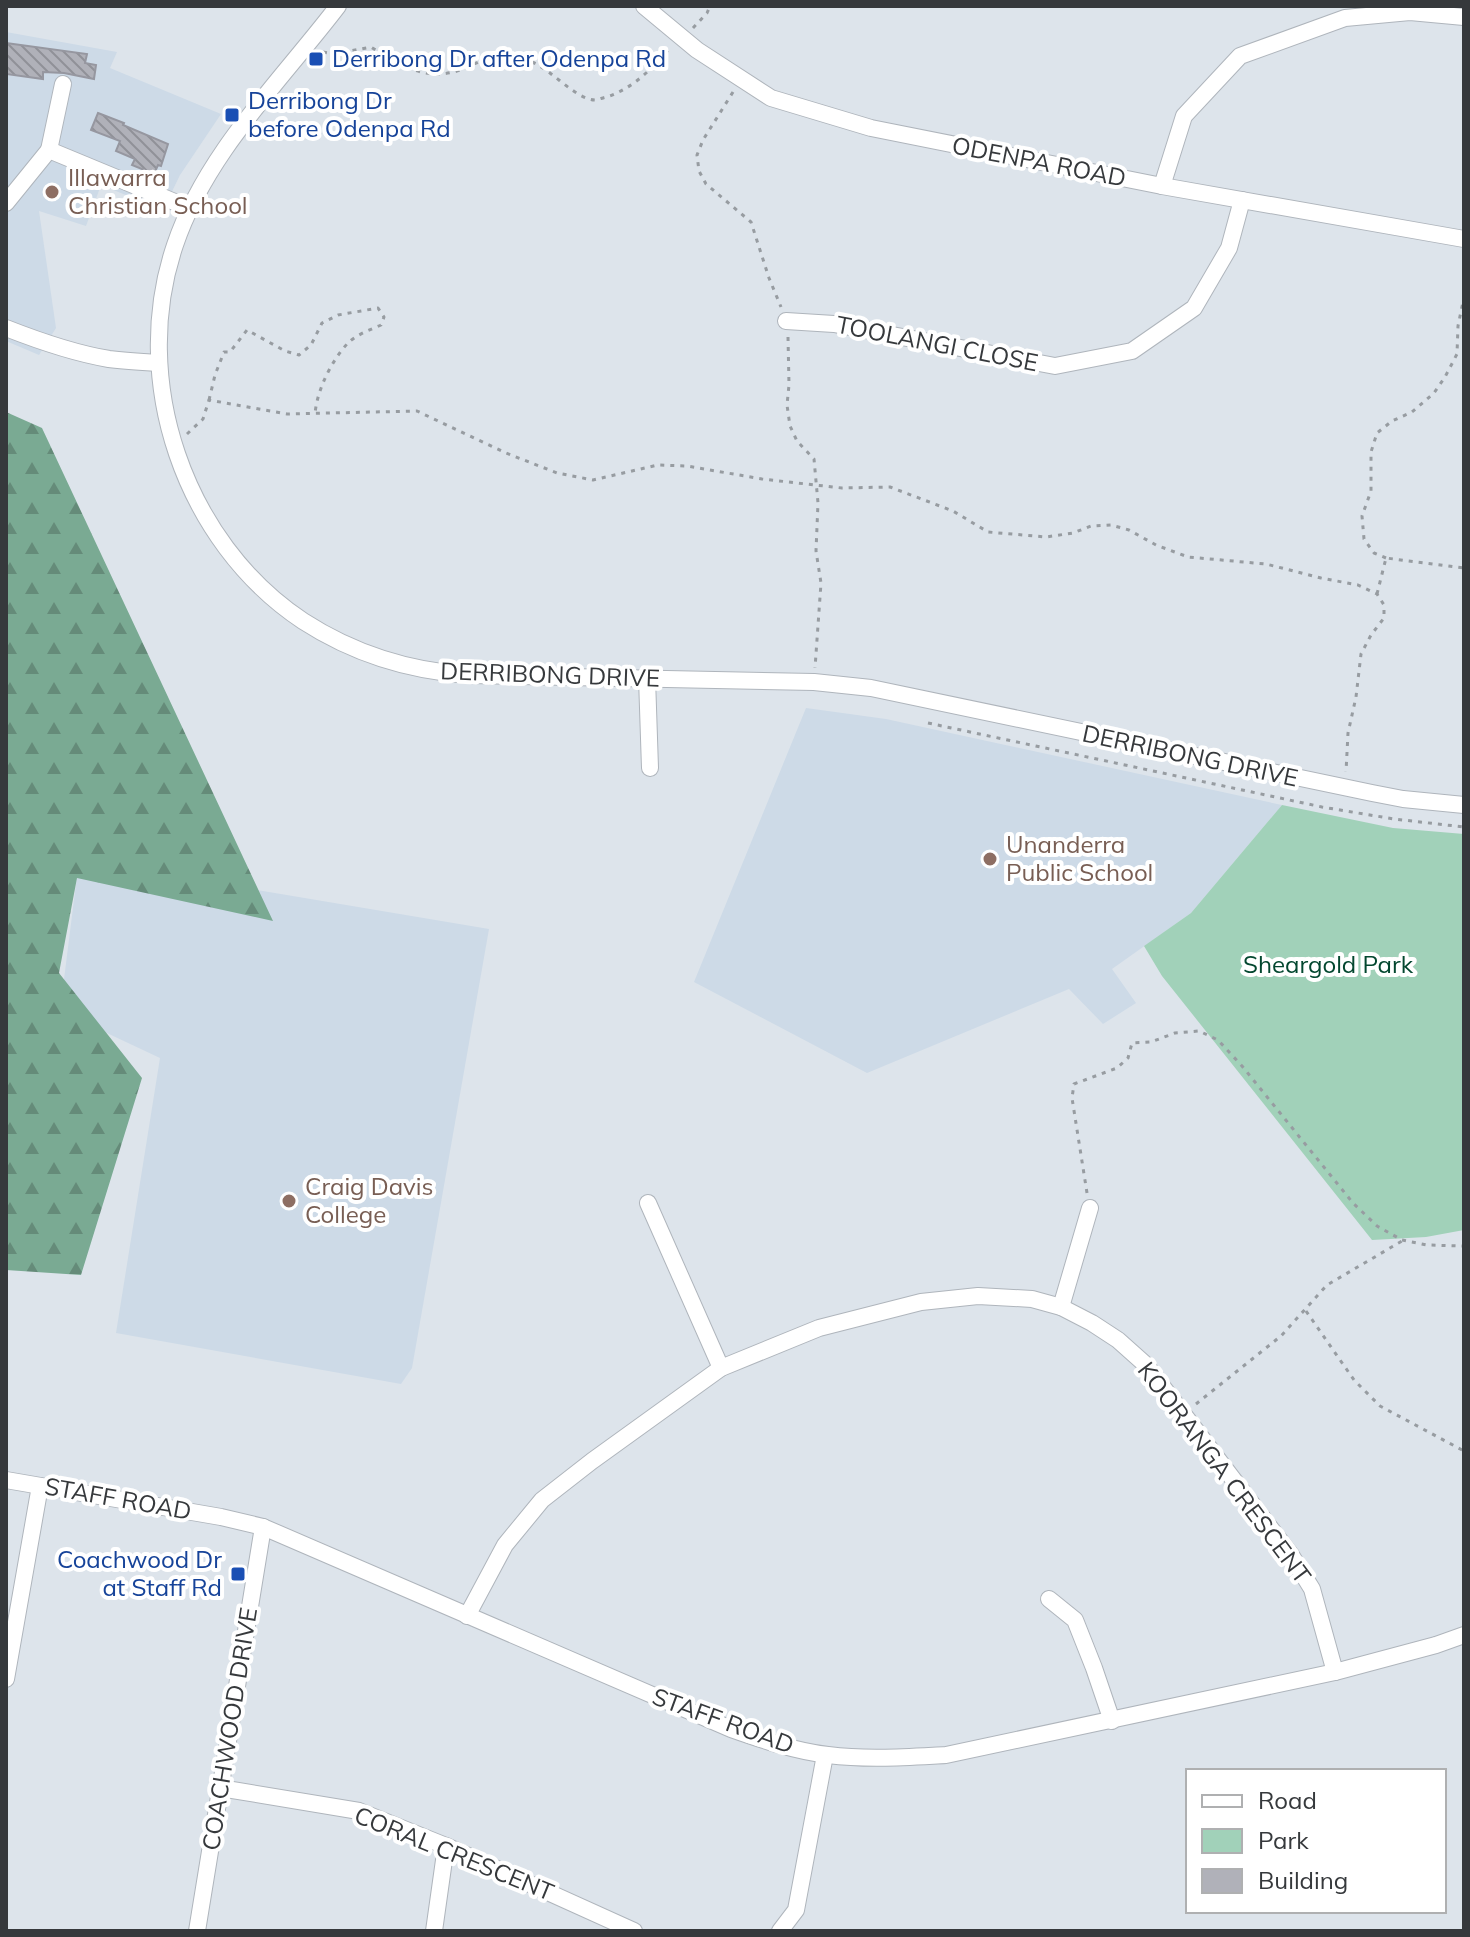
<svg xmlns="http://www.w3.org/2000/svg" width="1470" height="1937" viewBox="0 0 1470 1937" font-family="Mulish,sans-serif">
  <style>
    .built { fill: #cddae7 }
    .forest { fill: url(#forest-firs) }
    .park { fill: #a1d1b9 }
    .building { fill: url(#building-back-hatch); stroke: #9697a0; stroke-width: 2 }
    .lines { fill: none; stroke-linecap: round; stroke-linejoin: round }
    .minor-casing { stroke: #afb5bc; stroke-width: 18 }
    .path { stroke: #979ca1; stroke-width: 3; stroke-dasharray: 4 6; stroke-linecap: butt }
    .minor { stroke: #fff; stroke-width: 16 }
    .transit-dot { fill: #1a4fb4; stroke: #fff; stroke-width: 3 }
    .education-dot { fill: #8d6e63; stroke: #fff; stroke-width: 3 }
    .labels { text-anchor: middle; stroke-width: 8; stroke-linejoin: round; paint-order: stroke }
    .transit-label { font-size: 24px; fill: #164399; stroke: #fff; text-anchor: start }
    .street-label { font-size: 24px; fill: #36393c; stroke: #fff }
    .education-label { font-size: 24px; fill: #785e54; stroke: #fff; text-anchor: start }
    .park-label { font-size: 24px; fill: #03472f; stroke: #fff }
  </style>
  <defs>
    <pattern id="forest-firs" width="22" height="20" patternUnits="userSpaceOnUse" patternTransform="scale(2)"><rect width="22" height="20" fill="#7aaa93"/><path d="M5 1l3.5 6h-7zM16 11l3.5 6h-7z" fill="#658b79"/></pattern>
    <pattern id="building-back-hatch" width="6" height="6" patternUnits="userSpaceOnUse" patternTransform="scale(2)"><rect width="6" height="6" fill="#b0b1b9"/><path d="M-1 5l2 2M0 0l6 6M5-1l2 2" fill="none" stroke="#909198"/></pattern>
  </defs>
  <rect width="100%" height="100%" fill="#dde4eb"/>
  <g class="built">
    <polygon points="6,32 117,52 110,68 221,114 180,175 163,210 101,185 86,226 39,211 56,328 39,355 6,341"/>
    <polygon points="806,708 886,719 1282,805 1191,913 1112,969 1136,1003 1103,1024 1069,989 867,1073 694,982"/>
    <polygon points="79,860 489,929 412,1368 401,1384 116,1333 160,1058 60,1011"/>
  </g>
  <polygon class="forest" points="6,412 42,428 273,921 77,878 59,973 142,1078 81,1275 6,1270"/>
  <polygon class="park" points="1282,805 1393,828 1464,834 1464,1230 1426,1237 1372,1240 1162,976 1144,946 1191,913"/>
  <g class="building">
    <polygon points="6,43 87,54 85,63 96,65 94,79 64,73 43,72 43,79 6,74"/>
    <polygon points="98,113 124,123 123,125 168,144 161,166 158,165 154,174 132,165 135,159 116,151 120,141 91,130"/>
  </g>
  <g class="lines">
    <defs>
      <g id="minor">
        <path d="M338 6C280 82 206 153 175 245 129 380 184 542 303 621 354 654 409 671 469 675L814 682 871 688 1372 793 1403 799 1464 805"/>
        <polyline points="644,6 697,50 771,98 871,128 1162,186 1464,239"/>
        <polyline points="49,150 63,84"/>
        <polyline points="1162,186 1184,116 1240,56 1345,18 1410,12 1464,17"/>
        <polyline points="6,203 49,150 189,208"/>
        <polyline points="786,321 834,324 1055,366 1132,351 1194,308 1229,248 1242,200"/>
        <path d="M6 328C39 341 73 353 109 359 125 361 142 362 159 363"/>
        <polyline points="647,678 650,768"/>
        <polyline points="648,1203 721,1368"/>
        <polyline points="1061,1307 1090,1208"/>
        <path d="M6 1480 221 1517 263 1527 731 1729C762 1740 795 1751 828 1755 868 1760 907 1757 946 1755L1335 1672 1436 1645 1464 1635"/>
        <polyline points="1049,1599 1075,1620 1094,1668 1112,1721"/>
        <polyline points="467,1616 505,1545 542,1500 592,1461 721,1368 819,1328 921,1302 978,1296 1032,1299 1061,1307 1092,1323 1118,1340 1146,1365 1291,1555 1312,1589 1335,1672"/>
        <polyline points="6,1679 40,1486"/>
        <polyline points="220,1788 359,1811 446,1846 634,1931"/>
        <polyline points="197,1931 263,1527"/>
        <polyline points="434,1931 446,1846"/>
        <polyline points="780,1931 796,1910 825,1755"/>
      </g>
    </defs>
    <use href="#minor" class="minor-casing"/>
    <g class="path">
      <polyline points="693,28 707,13 710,6"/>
      <path d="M323 52 335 54 371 47C402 67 430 84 468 67 480 61 494 54 508 56 516 58 525 59 532 62 552 70 575 99 595 100 597 100 605 97 607 97 633 88 652 69 670 48"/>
      <polyline points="733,92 703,140 697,155 699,171 706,184 751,222 769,278 781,307"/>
      <polyline points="788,337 789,385 787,405 790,426 797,441 814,459 818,503 816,551 821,583 815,668"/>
      <path d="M209 400 215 375 224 352H230L247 330 285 351 299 355 311 345 322 323 338 315 378 308 384 317 381 325C370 330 355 335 347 344 331 362 317 390 315 414"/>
      <polyline points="187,434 203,419 209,400 287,414 417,411 506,453 557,473 593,480 658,465 687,466 762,479 815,485 842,488 890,487 953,511 988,532 1046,537 1073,533 1091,526 1111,525 1129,530 1156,545 1188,557 1266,564 1321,578 1358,585 1377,594 1384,605 1384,618 1371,635 1361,654 1356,697 1348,733 1346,772"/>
      <polyline points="1386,558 1374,553 1364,539 1362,516 1371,491 1371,452 1377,433 1392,421 1412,412 1434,393 1445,377 1457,354 1458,326 1464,297"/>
      <polyline points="1377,594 1386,558 1464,568"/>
      <polyline points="928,723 1322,807 1394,819 1464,827"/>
      <polyline points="1087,1193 1072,1098 1074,1084 1117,1068 1128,1058 1132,1043 1151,1042 1175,1033 1199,1031 1218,1040 1242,1066 1353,1203 1377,1226 1402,1240 1427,1245 1464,1246"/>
      <polyline points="1306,1311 1354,1380 1380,1406 1464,1451"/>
      <polyline points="1196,1404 1281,1336 1327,1285 1402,1241"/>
    </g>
    <use href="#minor" class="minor"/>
  </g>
  <g class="transit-dot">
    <rect x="308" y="51" width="16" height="16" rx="4"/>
    <rect x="224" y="107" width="16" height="16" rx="4"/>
    <rect x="230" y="1566" width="16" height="16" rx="4"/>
  </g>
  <g class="education-dot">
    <circle cx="52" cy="192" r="8"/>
    <circle cx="990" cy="859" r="8"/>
    <circle cx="289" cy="1201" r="8"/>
  </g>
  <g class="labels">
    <g class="transit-label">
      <text x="332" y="67">Derribong Dr after Odenpa Rd</text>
      <text x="248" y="109">Derribong Dr<tspan x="248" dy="28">before Odenpa Rd</tspan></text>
      <text x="222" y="1568" text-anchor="end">Coachwood Dr<tspan x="222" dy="28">at Staff Rd</tspan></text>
    </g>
    <g class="street-label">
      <text transform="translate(1039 162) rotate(11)" y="8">ODENPA ROAD</text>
      <text transform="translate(937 344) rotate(11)" y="8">TOOLANGI CLOSE</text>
      <text transform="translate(550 675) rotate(2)" y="8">DERRIBONG DRIVE</text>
      <text transform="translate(1190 756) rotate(12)" y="8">DERRIBONG DRIVE</text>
      <text transform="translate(1224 1473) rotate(53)" y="8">KOORANGA CRESCENT</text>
      <text transform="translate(118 1499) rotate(10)" y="8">STAFF ROAD</text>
      <text transform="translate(723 1721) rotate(20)" y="8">STAFF ROAD</text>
      <text transform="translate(230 1729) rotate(-81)" y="8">COACHWOOD DRIVE</text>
      <text transform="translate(454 1854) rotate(22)" y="8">CORAL CRESCENT</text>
    </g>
    <g class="education-label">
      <text x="68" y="186">Illawarra<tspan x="68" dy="28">Christian School</tspan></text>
      <text x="1006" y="853">Unanderra<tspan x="1006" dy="28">Public School</tspan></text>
      <text x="305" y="1195">Craig Davis<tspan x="305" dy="28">College</tspan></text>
    </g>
    <g class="park-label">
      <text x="1328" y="973">Sheargold Park</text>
    </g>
  </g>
  <rect width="1470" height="1937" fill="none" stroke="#36393c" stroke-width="16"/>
  <rect x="1186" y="1769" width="260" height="144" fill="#ffffff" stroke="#afb0b1" stroke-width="2"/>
  <rect x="1202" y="1795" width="40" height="12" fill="#ffffff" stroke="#afb0b1" stroke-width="2"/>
  <text x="1258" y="1809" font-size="24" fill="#36393c">Road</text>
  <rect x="1202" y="1829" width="40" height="24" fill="#a1d1b9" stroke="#afb0b1" stroke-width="2"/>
  <text x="1258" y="1849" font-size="24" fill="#36393c">Park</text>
  <rect x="1202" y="1869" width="40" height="24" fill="#b0b1b9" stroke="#afb0b1" stroke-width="2"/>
  <text x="1258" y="1889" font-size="24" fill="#36393c">Building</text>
</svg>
